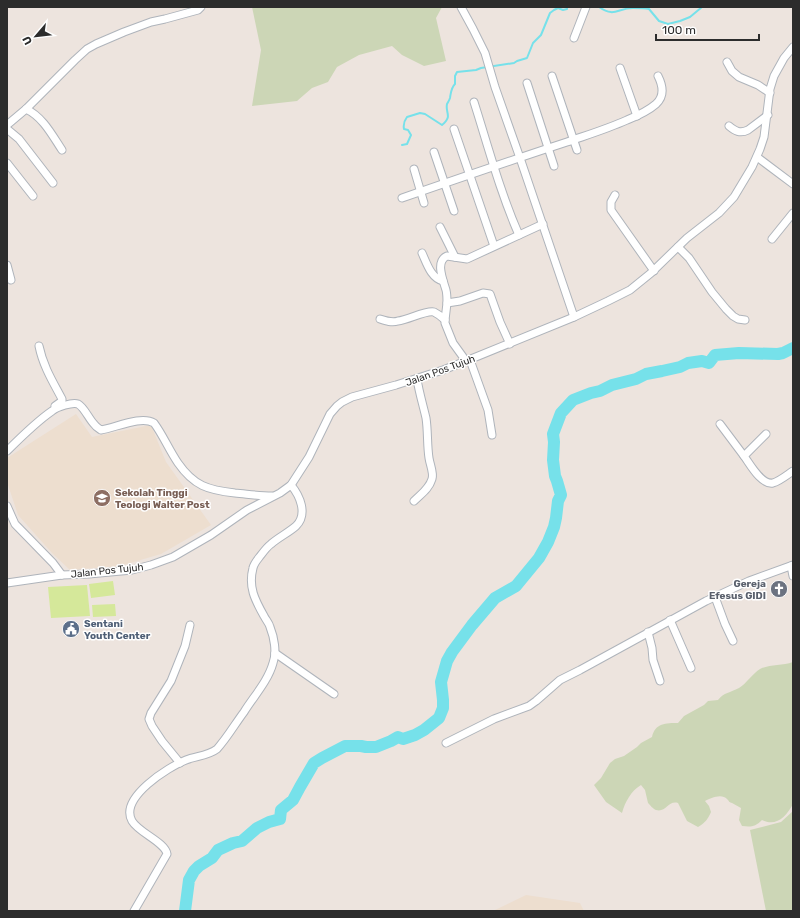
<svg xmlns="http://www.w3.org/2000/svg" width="800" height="918" viewBox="0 0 800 918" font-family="Rubik,sans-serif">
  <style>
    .education { fill: #eddecf }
    .cemetery { fill: #ccd6b6 }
    .pitch { fill: #d5e89a }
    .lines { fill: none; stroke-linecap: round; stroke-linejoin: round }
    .stream { stroke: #76e1ea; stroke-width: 2 }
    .river { stroke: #76e1ea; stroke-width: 12 }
    .minor-casing { stroke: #afb4bb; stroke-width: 9 }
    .minor { stroke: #fff; stroke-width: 7 }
    .labels { text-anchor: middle; stroke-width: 3; stroke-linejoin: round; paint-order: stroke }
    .street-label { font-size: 10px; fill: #2c2c2c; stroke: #fff }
    .education-label { font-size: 10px; font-weight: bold; fill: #785e54; stroke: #fff; text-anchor: start }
    .worship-label { font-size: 10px; font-weight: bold; fill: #5b616d; stroke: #fff; text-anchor: end }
    .service-label { font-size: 10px; font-weight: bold; fill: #4e5e75; stroke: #fff; text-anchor: start }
  </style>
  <rect width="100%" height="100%" fill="#ede4de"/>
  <g class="education">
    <polygon points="76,414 92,437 151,425 166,462 211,525 161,554 120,566 70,570 52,553 18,515 7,482 7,458"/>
    <polygon points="526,895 580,903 584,911 493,911"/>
  </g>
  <g class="cemetery">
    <polygon points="252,7 442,7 436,18 446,61 424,66 402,55 392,46 359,55 337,67 328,82 312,88 297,101 252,106 261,50"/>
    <path d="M793 662V804C786 817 776 827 762 820 755 827 751 827 742 826L739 820 741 808C738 806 735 805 732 803 727 801 731 803 727 799 722 793 710 798 705 801L709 806 711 812C708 819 705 823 698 827L687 821 678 803C668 800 666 813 656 810 653 809 650 805 648 803L645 790 641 785C631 791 625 802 622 813L606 802 594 785 601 778 610 763 615 759 624 756 637 747 641 743 652 737C655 723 666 723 678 723L684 716 704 705 708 701 718 700C724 692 730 693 739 688 747 683 752 674 760 669 770 664 782 666 793 662Z"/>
    <polygon points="793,811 793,911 766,911 750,830 781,822"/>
  </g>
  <g class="pitch">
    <polygon points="113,581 115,595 91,598 89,584"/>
    <polygon points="87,585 90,616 51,618 48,587"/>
    <polygon points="115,604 116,616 93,617 92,605"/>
  </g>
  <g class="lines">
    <g class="stream">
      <path d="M599 7C615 18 617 8 633 8 638 8 644 8 649 9L659 21 668 24 680 21 690 17 702 7"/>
      <path d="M402 145 407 144 411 135 408 130 404 129C403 124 404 121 407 117L420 113 425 114 442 125C453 116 445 113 447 104 448 102 449 101 450 98 451 92 451 88 455 84V76L457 72 476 70 481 68 514 63 517 61 527 58 533 43 541 35 550 13 554 10 558 8 563 10 567 9V7"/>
    </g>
    <polyline class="river" points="185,911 189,880 194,871 199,866 212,858 218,850 233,843 242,841 257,828 269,822 280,819 281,810 293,800 300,787 314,763 322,758 345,746 361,746 366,747 376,747 391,741 398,737 403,739 415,735 424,730 439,718 443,708 443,700 441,682 447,661 452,652 472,625 495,598 516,586 539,558 548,542 554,527 556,518 558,501 561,495 557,481 555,476 553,460 554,442 553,434 561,413 573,400 591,393 600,391 612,385 636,379 646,374 662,371 680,367 688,363 702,361 709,363 715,355 739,353 778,354 783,353 793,348"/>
    <defs>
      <g id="minor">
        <polyline points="461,7 473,29 485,53 495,87 520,158 574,317"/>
        <polyline points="574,38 586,7"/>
        <polyline points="727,62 732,71 739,77 758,85 770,93"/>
        <polyline points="620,68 637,116"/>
        <polyline points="552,76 577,150"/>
        <polyline points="527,83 554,166"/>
        <path d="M474 102C488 146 500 192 519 235"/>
        <path d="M26 109C43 117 52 135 62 150"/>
        <polyline points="7,125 26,109 75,60 87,49 96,44 124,32 151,22 165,19 198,10 201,7"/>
        <path d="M729 126C735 131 740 134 748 130L768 115"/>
        <polyline points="7,129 19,139 53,183"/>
        <polyline points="454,129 494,246"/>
        <polyline points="434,152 454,211"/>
        <polyline points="757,157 793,184"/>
        <polyline points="7,163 33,196"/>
        <polyline points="414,169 424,203"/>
        <polyline points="615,195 611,202 611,210 654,271"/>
        <path d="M402 198C457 179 512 160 567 142 587 135 607 129 627 120 637 116 648 111 656 104 665 96 663 86 658 76"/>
        <polyline points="440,227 455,257"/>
        <polyline points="772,239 793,213"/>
        <polyline points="678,247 689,258 712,292 726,309 733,316 738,319 745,320"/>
        <path d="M422 253C427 264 431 278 443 281"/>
        <polyline points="7,265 11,280"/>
        <polyline points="447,303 445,320 445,323 453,343 466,361"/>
        <path d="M380 319C386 321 392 323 398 321 408 320 426 310 434 312 438 314 442 317 445 320"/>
        <path d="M510 344 500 322 490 294 483 293 460 301 447 303C447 299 447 294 446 290 443 280 435 261 447 256L467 259 543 224"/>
        <path d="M39 346C43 366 53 382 62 399V401L55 406"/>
        <polyline points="470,360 488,410 492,435"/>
        <polyline points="720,424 744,456"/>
        <path d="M766 434 744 456C750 464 761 485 773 483 780 481 787 475 793 471"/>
        <path d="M7 451C21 437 36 422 52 411 57 407 72 402 78 404 84 407 89 419 94 424 96 427 98 428 101 430 115 428 141 415 154 423 163 435 169 450 178 463 194 486 208 490 235 493 247 494 259 496 272 496"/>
        <path d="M414 501C421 494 429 489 432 479 434 473 430 465 429 458 427 445 428 431 426 418 423 405 419 392 417 379"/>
        <polyline points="7,506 15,524 53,563 62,575"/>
        <polyline points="791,566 793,576"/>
        <polyline points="7,583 62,575 89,574 132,570 151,565 173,557 211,535 247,510 280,493 291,485 309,457 330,414 337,406 342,402 352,397 396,385 443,370 466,361 574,317 608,301 630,290 651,273 687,238 719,213 734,197 752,167 760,149 764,137 770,89 774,76 784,58 793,47"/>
        <polyline points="715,597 725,624 733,641"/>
        <polyline points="670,620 691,668"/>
        <polyline points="648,632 652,648 653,660 660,681"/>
        <polyline points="275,653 334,694"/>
        <polyline points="446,743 494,719 529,706 536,701 560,680 580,670 706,601 749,581 793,565"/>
        <polyline points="180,763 162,741 152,726 149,719 151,713 171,681 185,646 190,625"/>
        <path d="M134 911 167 854C165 842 139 833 132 821 119 798 168 767 186 760 196 756 208 756 217 749 227 738 235 724 244 712 254 696 268 681 273 663 277 652 274 637 270 627 269 623 266 620 264 616 255 600 248 587 253 568 254 563 258 559 261 555 264 551 267 547 271 544 279 537 288 533 296 526 308 514 300 496 291 485"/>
      </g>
    </defs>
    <use href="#minor" class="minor-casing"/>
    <use href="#minor" class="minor"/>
  </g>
  <defs>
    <symbol id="university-disc" viewBox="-11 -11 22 22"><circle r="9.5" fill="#8d6e63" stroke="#fff"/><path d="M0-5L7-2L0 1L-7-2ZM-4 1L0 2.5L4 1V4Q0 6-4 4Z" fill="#fff"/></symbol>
    <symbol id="church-disc" viewBox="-11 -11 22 22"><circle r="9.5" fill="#6b7280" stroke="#fff"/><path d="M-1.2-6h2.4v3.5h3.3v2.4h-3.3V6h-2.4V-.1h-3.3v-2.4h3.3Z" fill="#fff"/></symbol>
    <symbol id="civic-disc" viewBox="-11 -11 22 22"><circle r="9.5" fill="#5c6f8a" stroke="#fff"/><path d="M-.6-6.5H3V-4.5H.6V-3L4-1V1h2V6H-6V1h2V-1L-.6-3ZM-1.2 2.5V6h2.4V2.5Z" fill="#fff"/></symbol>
  </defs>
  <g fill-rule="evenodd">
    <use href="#university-disc" x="92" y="488" width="20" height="20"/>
    <use href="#church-disc" x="769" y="579" width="20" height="20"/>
    <use href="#civic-disc" x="61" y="619" width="20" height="20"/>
  </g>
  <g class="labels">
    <g class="street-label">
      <text transform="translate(440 370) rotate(-20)" y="4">Jalan Pos Tujuh</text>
      <text transform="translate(107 570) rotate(-6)" y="4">Jalan Pos Tujuh</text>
    </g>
    <g class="education-label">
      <text x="115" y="496">Sekolah Tinggi<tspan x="115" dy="12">Teologi Walter Post</tspan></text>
    </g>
    <g class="worship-label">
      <text x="766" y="587">Gereja<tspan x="766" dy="12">Efesus GIDI</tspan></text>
    </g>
    <g class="service-label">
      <text x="84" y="627">Sentani<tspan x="84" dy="12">Youth Center</tspan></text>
    </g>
  </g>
  <rect width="800" height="918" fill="none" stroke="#2c2c2c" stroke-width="16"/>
  <g transform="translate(36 36) rotate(242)" stroke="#ffffff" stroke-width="3" paint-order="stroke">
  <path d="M0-3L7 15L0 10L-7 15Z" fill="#2c2c2c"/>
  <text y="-6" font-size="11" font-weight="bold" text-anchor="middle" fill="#2c2c2c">U</text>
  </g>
  <path d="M656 34v6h103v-6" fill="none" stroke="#2c2c2c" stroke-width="2"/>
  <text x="662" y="34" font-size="12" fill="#2c2c2c" stroke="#ffffff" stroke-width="3" paint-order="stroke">100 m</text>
</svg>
